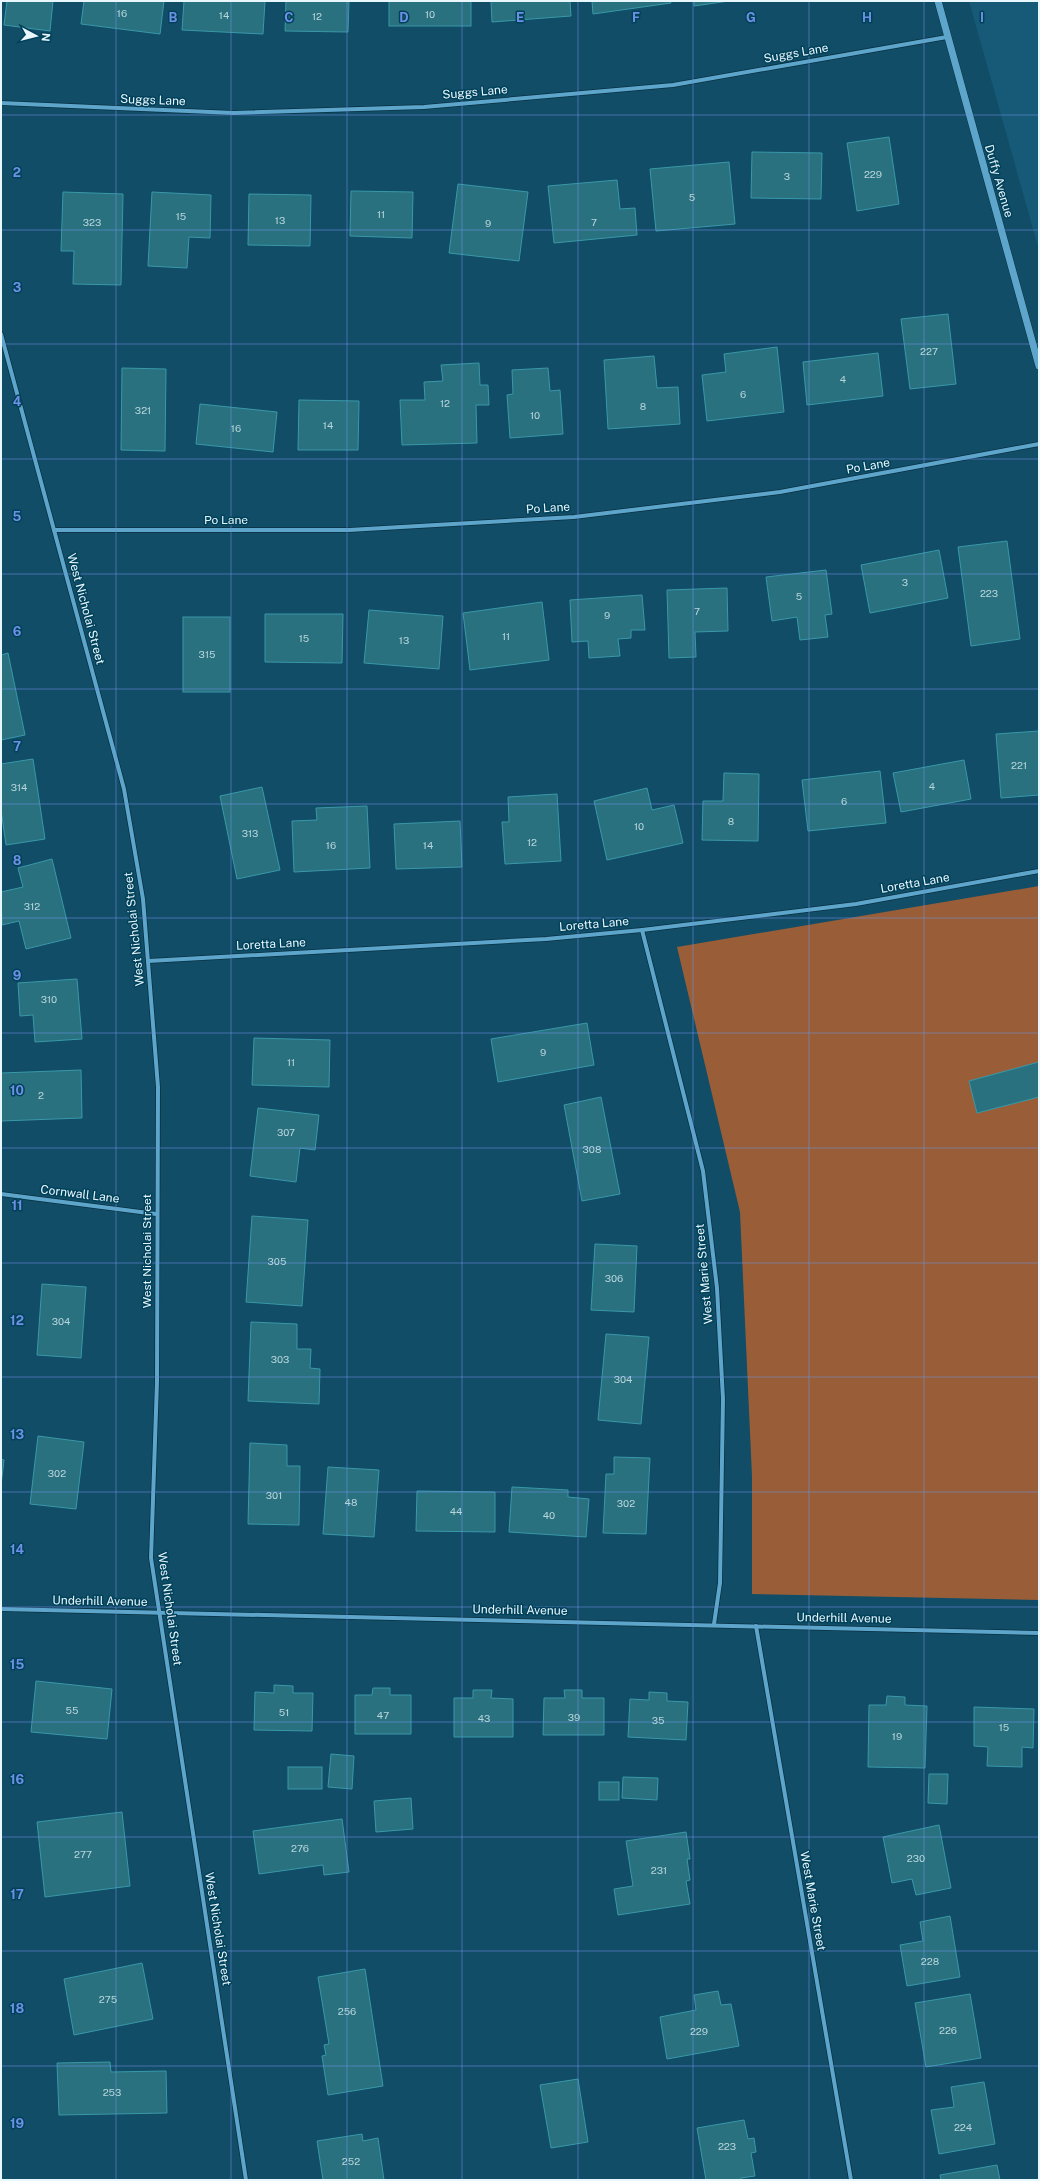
<svg xmlns="http://www.w3.org/2000/svg" width="1040" height="2181" viewBox="0 0 1040 2181" font-family="'Public Sans',sans-serif">
  <style>
    .built { fill: #175a78 }
    .green { fill: #995e37 }
    .building { fill: #29717e; stroke: #3998aa }
    .lines { fill: none; stroke-linecap: round; stroke-linejoin: round }
    .minor-casing { stroke: #083143; stroke-width: 5.5 }
    .tertiary-casing { stroke: #083143; stroke-width: 8 }
    .minor { stroke: #5da5ca; stroke-width: 4 }
    .tertiary { stroke: #5da5ca; stroke-width: 7 }
    .grid { fill: none; stroke: #6e91e7; stroke-width: 1; stroke-opacity: 0.55 }
    .labels { text-anchor: middle; stroke-width: 3; stroke-linejoin: round; paint-order: stroke }
    .number-label { font-size: 10px; fill: #b8d5dd }
    .street-label { font-size: 12px; fill: #e8f6fd; stroke: #01425b }
    .grid-label { font-size: 13px; text-anchor: middle; font-weight: bold; fill: #6e91e7; stroke: #01425b; stroke-width: 3; stroke-linejoin: round; paint-order: stroke }
  </style>
  <rect width="100%" height="100%" fill="#124d67"/>
  <polygon class="built" points="969,1 1039,1 1039,250"/>
  <polygon class="green" points="1039,886 1039,1600 752,1594 752,1476 740,1212 677,947"/>
  <g class="building">
    <polygon points="7,1 53,1 50,31 4,25"/>
    <polygon points="84,1 164,1 160,34 81,24"/>
    <polygon points="184,1 265,1 263,34 182,30"/>
    <polygon points="286,1 349,1 348,32 285,31"/>
    <rect x="389" y="1" width="82" height="25"/>
    <polygon points="491,1 570,1 571,16 492,22"/>
    <polygon points="592,1 670,1 671,3 593,14"/>
    <polygon points="694,1 729,1 694,6"/>
    <polygon points="889,137 899,204 857,211 847,143"/>
    <polygon points="752,152 822,153 821,199 751,198"/>
    <polygon points="729,162 735,224 656,231 650,169"/>
    <polygon points="617,180 620,209 635,208 637,235 554,243 548,186"/>
    <polygon points="458,184 528,192 519,261 449,253"/>
    <polygon points="351,191 413,192 412,238 350,236"/>
    <polygon points="63,192 123,194 121,285 73,284 74,251 61,251"/>
    <polygon points="152,192 211,195 210,238 189,237 187,268 148,266"/>
    <polygon points="249,194 311,195 310,246 248,245"/>
    <polygon points="948,314 956,384 910,389 901,319"/>
    <polygon points="777,347 784,412 707,421 702,375 726,372 724,354"/>
    <polygon points="878,353 883,396 807,405 803,362"/>
    <polygon points="654,356 657,388 678,387 680,424 608,429 604,360"/>
    <polygon points="479,363 480,385 488,385 489,405 476,405 477,443 402,445 400,400 425,400 424,382 443,381 441,365"/>
    <polygon points="122,368 166,369 165,451 121,450"/>
    <polygon points="548,368 550,391 560,390 563,434 510,438 507,395 513,394 512,370"/>
    <polygon points="299,400 359,401 358,450 298,450"/>
    <polygon points="200,404 277,412 273,452 196,444"/>
    <polygon points="1007,541 1020,639 971,646 958,547"/>
    <polygon points="939,550 948,598 870,613 861,565"/>
    <polygon points="826,570 832,614 825,615 828,637 800,640 797,617 772,621 766,577"/>
    <polygon points="727,588 728,631 695,632 696,657 669,658 667,590"/>
    <polygon points="642,595 645,630 631,630 631,638 618,639 620,656 589,658 588,641 572,642 570,600"/>
    <polygon points="542,602 549,660 470,670 463,613"/>
    <polygon points="369,610 443,616 439,669 364,663"/>
    <polygon points="265,614 343,614 342,663 265,662"/>
    <rect x="183" y="617" width="47" height="75"/>
    <polygon points="8,653 25,735 1,740 1,655"/>
    <polygon points="1039,731 1039,795 1001,798 996,734"/>
    <polygon points="33,759 45,839 6,845 1,810 1,764"/>
    <polygon points="964,760 971,799 901,812 893,773"/>
    <polygon points="880,771 886,823 808,831 802,780"/>
    <polygon points="724,773 759,774 758,841 702,840 703,801 723,801"/>
    <polygon points="262,787 280,870 237,879 220,796"/>
    <polygon points="647,788 652,810 674,805 683,843 607,860 594,801"/>
    <polygon points="557,794 561,861 505,864 502,822 509,822 508,797"/>
    <polygon points="367,806 370,868 294,872 292,821 317,820 316,808"/>
    <polygon points="460,821 462,867 396,869 394,824"/>
    <polygon points="52,859 71,938 26,949 19,921 2,925 1,892 23,887 18,868"/>
    <polygon points="77,979 82,1039 35,1042 33,1015 20,1016 18,983"/>
    <polygon points="587,1023 594,1065 498,1082 491,1039"/>
    <polygon points="254,1038 330,1040 329,1087 252,1085"/>
    <polygon points="1039,1062 1039,1097 977,1113 969,1081"/>
    <polygon points="81,1070 82,1118 1,1121 1,1073"/>
    <polygon points="601,1097 620,1194 582,1201 564,1105"/>
    <polygon points="258,1108 319,1115 315,1150 300,1148 296,1182 250,1176"/>
    <polygon points="252,1216 308,1220 302,1306 246,1302"/>
    <polygon points="595,1244 637,1246 634,1312 591,1310"/>
    <polygon points="42,1284 86,1287 81,1358 37,1355"/>
    <polygon points="251,1322 297,1324 297,1349 311,1349 310,1368 320,1369 319,1404 248,1401"/>
    <polygon points="606,1334 649,1337 641,1424 598,1420"/>
    <polygon points="38,1436 84,1442 76,1509 30,1504"/>
    <polygon points="250,1443 287,1445 287,1466 300,1466 299,1525 248,1524"/>
    <polygon points="614,1457 650,1458 646,1534 603,1533 606,1474 614,1474"/>
    <polygon points="1,1459 4,1460 1,1485"/>
    <polygon points="328,1467 379,1470 374,1537 323,1534"/>
    <polygon points="512,1487 568,1490 568,1497 589,1499 586,1537 509,1532"/>
    <polygon points="417,1491 495,1492 495,1532 416,1531"/>
    <polygon points="36,1681 112,1689 107,1739 31,1732"/>
    <polygon points="274,1685 293,1686 293,1693 313,1693 312,1731 254,1730 255,1692 274,1693"/>
    <polygon points="373,1688 390,1688 390,1695 411,1695 411,1734 355,1734 355,1695 372,1695"/>
    <polygon points="473,1690 492,1690 491,1698 513,1699 513,1737 454,1737 454,1698 473,1698"/>
    <polygon points="564,1690 582,1690 582,1698 604,1698 604,1735 543,1735 544,1698 565,1698"/>
    <polygon points="649,1692 667,1693 667,1701 688,1702 686,1740 628,1737 630,1699 649,1700"/>
    <polygon points="887,1696 905,1697 905,1705 927,1706 925,1768 868,1767 869,1705 886,1705"/>
    <polygon points="974,1707 1034,1709 1033,1748 1022,1747 1022,1767 987,1766 988,1747 974,1746"/>
    <polygon points="331,1754 354,1756 352,1789 328,1787"/>
    <rect x="288" y="1767" width="34" height="22"/>
    <polygon points="929,1774 948,1774 947,1804 928,1803"/>
    <polygon points="623,1777 658,1778 657,1800 622,1798"/>
    <rect x="599" y="1782" width="20" height="18"/>
    <polygon points="411,1798 413,1829 376,1832 374,1801"/>
    <polygon points="122,1812 130,1886 45,1897 37,1822"/>
    <polygon points="342,1819 349,1872 324,1875 323,1865 259,1874 253,1831"/>
    <polygon points="939,1825 951,1888 916,1895 912,1879 892,1883 883,1837"/>
    <polygon points="686,1832 690,1859 687,1859 690,1880 686,1881 690,1904 618,1915 614,1889 633,1886 626,1841"/>
    <polygon points="950,1916 960,1977 907,1986 900,1945 923,1941 920,1922"/>
    <polygon points="142,1963 153,2019 74,2035 64,1979"/>
    <polygon points="365,1969 383,2086 328,2095 322,2056 326,2055 324,2045 329,2044 318,1977"/>
    <polygon points="718,1991 721,2005 731,2004 739,2046 667,2059 660,2017 696,2010 694,1995"/>
    <polygon points="970,1994 981,2058 926,2067 915,2003"/>
    <polygon points="110,2062 111,2072 166,2071 167,2113 59,2115 57,2063"/>
    <polygon points="578,2079 588,2142 551,2148 540,2085"/>
    <polygon points="984,2082 995,2144 939,2154 931,2110 954,2107 951,2087"/>
    <polygon points="744,2120 748,2139 754,2138 756,2152 751,2153 755,2176 741,2178 741,2180 706,2180 697,2128"/>
    <polygon points="362,2134 363,2141 378,2138 384,2180 323,2180 317,2141"/>
    <polygon points="997,2165 1000,2180 941,2180 940,2175"/>
  </g>
  <g class="lines">
    <defs>
      <g id="minor">
        <polyline points="1,103 234,113 424,107 673,85 947,37"/>
        <polyline points="1,334 124,789 143,899 158,1087 157,1382 151,1558 246,2180"/>
        <polyline points="54,530 349,530 574,517 780,492 1039,444"/>
        <polyline points="642,930 703,1171 717,1288 723,1399 720,1583 714,1624"/>
        <polyline points="148,961 546,939 642,930 856,904 1039,871"/>
        <polyline points="1,1194 156,1214"/>
        <polyline points="1,1609 1039,1633"/>
        <polyline points="756,1626 851,2180"/>
      </g>
      <polyline id="tertiary" points="938,1 1039,366"/>
    </defs>
    <use href="#minor" class="minor-casing"/>
    <use href="#tertiary" class="tertiary-casing"/>
    <use href="#minor" class="minor"/>
    <use href="#tertiary" class="tertiary"/>
  </g>
  <path class="grid" d="M116 1V2180M231 1V2180M347 1V2180M462 1V2180M578 1V2180M693 1V2180M809 1V2180M924 1V2180M1 115H1039M1 230H1039M1 344H1039M1 459H1039M1 574H1039M1 689H1039M1 804H1039M1 918H1039M1 1033H1039M1 1148H1039M1 1263H1039M1 1377H1039M1 1492H1039M1 1607H1039M1 1722H1039M1 1837H1039M1 1951H1039M1 2066H1039"/>
  <g class="labels">
    <g class="number-label">
      <text x="122" y="17">16</text>
      <text x="430" y="18">10</text>
      <text x="224" y="19">14</text>
      <text x="317" y="20">12</text>
      <text x="873" y="178">229</text>
      <text x="787" y="180">3</text>
      <text x="692" y="201">5</text>
      <text x="381" y="218">11</text>
      <text x="181" y="220">15</text>
      <text x="280" y="224">13</text>
      <text x="92" y="226">323</text>
      <text x="594" y="226">7</text>
      <text x="488" y="227">9</text>
      <text x="929" y="355">227</text>
      <text x="843" y="383">4</text>
      <text x="743" y="398">6</text>
      <text x="445" y="407">12</text>
      <text x="643" y="410">8</text>
      <text x="143" y="414">321</text>
      <text x="535" y="419">10</text>
      <text x="328" y="429">14</text>
      <text x="236" y="432">16</text>
      <text x="905" y="586">3</text>
      <text x="989" y="597">223</text>
      <text x="799" y="600">5</text>
      <text x="697" y="615">7</text>
      <text x="607" y="619">9</text>
      <text x="506" y="640">11</text>
      <text x="304" y="642">15</text>
      <text x="404" y="644">13</text>
      <text x="207" y="658">315</text>
      <text x="1019" y="769">221</text>
      <text x="932" y="790">4</text>
      <text x="19" y="791">314</text>
      <text x="844" y="805">6</text>
      <text x="731" y="825">8</text>
      <text x="639" y="830">10</text>
      <text x="250" y="837">313</text>
      <text x="532" y="846">12</text>
      <text x="331" y="849">16</text>
      <text x="428" y="849">14</text>
      <text x="32" y="910">312</text>
      <text x="49" y="1003">310</text>
      <text x="543" y="1056">9</text>
      <text x="291" y="1066">11</text>
      <text x="41" y="1099">2</text>
      <text x="286" y="1136">307</text>
      <text x="592" y="1153">308</text>
      <text x="277" y="1265">305</text>
      <text x="614" y="1282">306</text>
      <text x="61" y="1325">304</text>
      <text x="280" y="1363">303</text>
      <text x="623" y="1383">304</text>
      <text x="57" y="1477">302</text>
      <text x="274" y="1499">301</text>
      <text x="351" y="1506">48</text>
      <text x="626" y="1507">302</text>
      <text x="456" y="1515">44</text>
      <text x="549" y="1519">40</text>
      <text x="72" y="1714">55</text>
      <text x="284" y="1716">51</text>
      <text x="383" y="1719">47</text>
      <text x="574" y="1721">39</text>
      <text x="484" y="1722">43</text>
      <text x="658" y="1724">35</text>
      <text x="1004" y="1731">15</text>
      <text x="897" y="1740">19</text>
      <text x="300" y="1852">276</text>
      <text x="83" y="1858">277</text>
      <text x="916" y="1862">230</text>
      <text x="659" y="1874">231</text>
      <text x="930" y="1965">228</text>
      <text x="108" y="2003">275</text>
      <text x="347" y="2015">256</text>
      <text x="948" y="2034">226</text>
      <text x="699" y="2035">229</text>
      <text x="112" y="2096">253</text>
      <text x="963" y="2131">224</text>
      <text x="727" y="2150">223</text>
      <text x="351" y="2165">252</text>
    </g>
    <g class="street-label">
      <text transform="translate(796 53) rotate(-10)" y="4">Suggs Lane</text>
      <text transform="translate(475 92) rotate(-5)" y="4">Suggs Lane</text>
      <text transform="translate(153 100) rotate(2)" y="4">Suggs Lane</text>
      <text transform="translate(999 181) rotate(74)" y="4">Duffy Avenue</text>
      <text transform="translate(868 466) rotate(-10)" y="4">Po Lane</text>
      <text transform="translate(548 508) rotate(-4)" y="4">Po Lane</text>
      <text x="226" y="524">Po Lane</text>
      <text transform="translate(86 609) rotate(75)" y="4">West Nicholai Street</text>
      <text transform="translate(915 883) rotate(-10)" y="4">Loretta Lane</text>
      <text transform="translate(594 924) rotate(-5)" y="4">Loretta Lane</text>
      <text transform="translate(134 929) rotate(-96)" y="4">West Nicholai Street</text>
      <text transform="translate(271 944) rotate(-3)" y="4">Loretta Lane</text>
      <text transform="translate(80 1194) rotate(7)" y="4">Cornwall Lane</text>
      <text transform="translate(147 1251) rotate(-90)" y="4">West Nicholai Street</text>
      <text transform="translate(704 1274) rotate(-95)" y="4">West Marie Street</text>
      <text transform="translate(100 1601) rotate(1)" y="4">Underhill Avenue</text>
      <text transform="translate(170 1609) rotate(82)" y="4">West Nicholai Street</text>
      <text transform="translate(520 1610) rotate(1)" y="4">Underhill Avenue</text>
      <text transform="translate(844 1618) rotate(1)" y="4">Underhill Avenue</text>
      <text transform="translate(813 1901) rotate(80)" y="4">West Marie Street</text>
      <text transform="translate(218 1929) rotate(81)" y="4">West Nicholai Street</text>
    </g>
  </g>
  <g class="grid-label">
    <text x="173" y="22">B</text>
    <text x="289" y="22">C</text>
    <text x="404" y="22">D</text>
    <text x="520" y="22">E</text>
    <text x="636" y="22">F</text>
    <text x="751" y="22">G</text>
    <text x="867" y="22">H</text>
    <text x="982" y="22">I</text>
    <text x="17" y="177">2</text>
    <text x="17" y="292">3</text>
    <text x="17" y="406">4</text>
    <text x="17" y="521">5</text>
    <text x="17" y="636">6</text>
    <text x="17" y="751">7</text>
    <text x="17" y="865">8</text>
    <text x="17" y="980">9</text>
    <text x="17" y="1095">10</text>
    <text x="17" y="1210">11</text>
    <text x="17" y="1325">12</text>
    <text x="17" y="1439">13</text>
    <text x="17" y="1554">14</text>
    <text x="17" y="1669">15</text>
    <text x="17" y="1784">16</text>
    <text x="17" y="1899">17</text>
    <text x="17" y="2013">18</text>
    <text x="17" y="2128">19</text>
  </g>
  <rect width="1040" height="2181" fill="none" stroke="#e8f6fd" stroke-width="4"/>
  <g transform="translate(36 36) rotate(97)" stroke="#01425b" stroke-width="3" paint-order="stroke">
  <path d="M0-3L7 15L0 10L-7 15Z" fill="#e8f6fd"/>
  <text y="-6" font-size="11" font-weight="bold" text-anchor="middle" fill="#e8f6fd">N</text>
  </g>
</svg>
